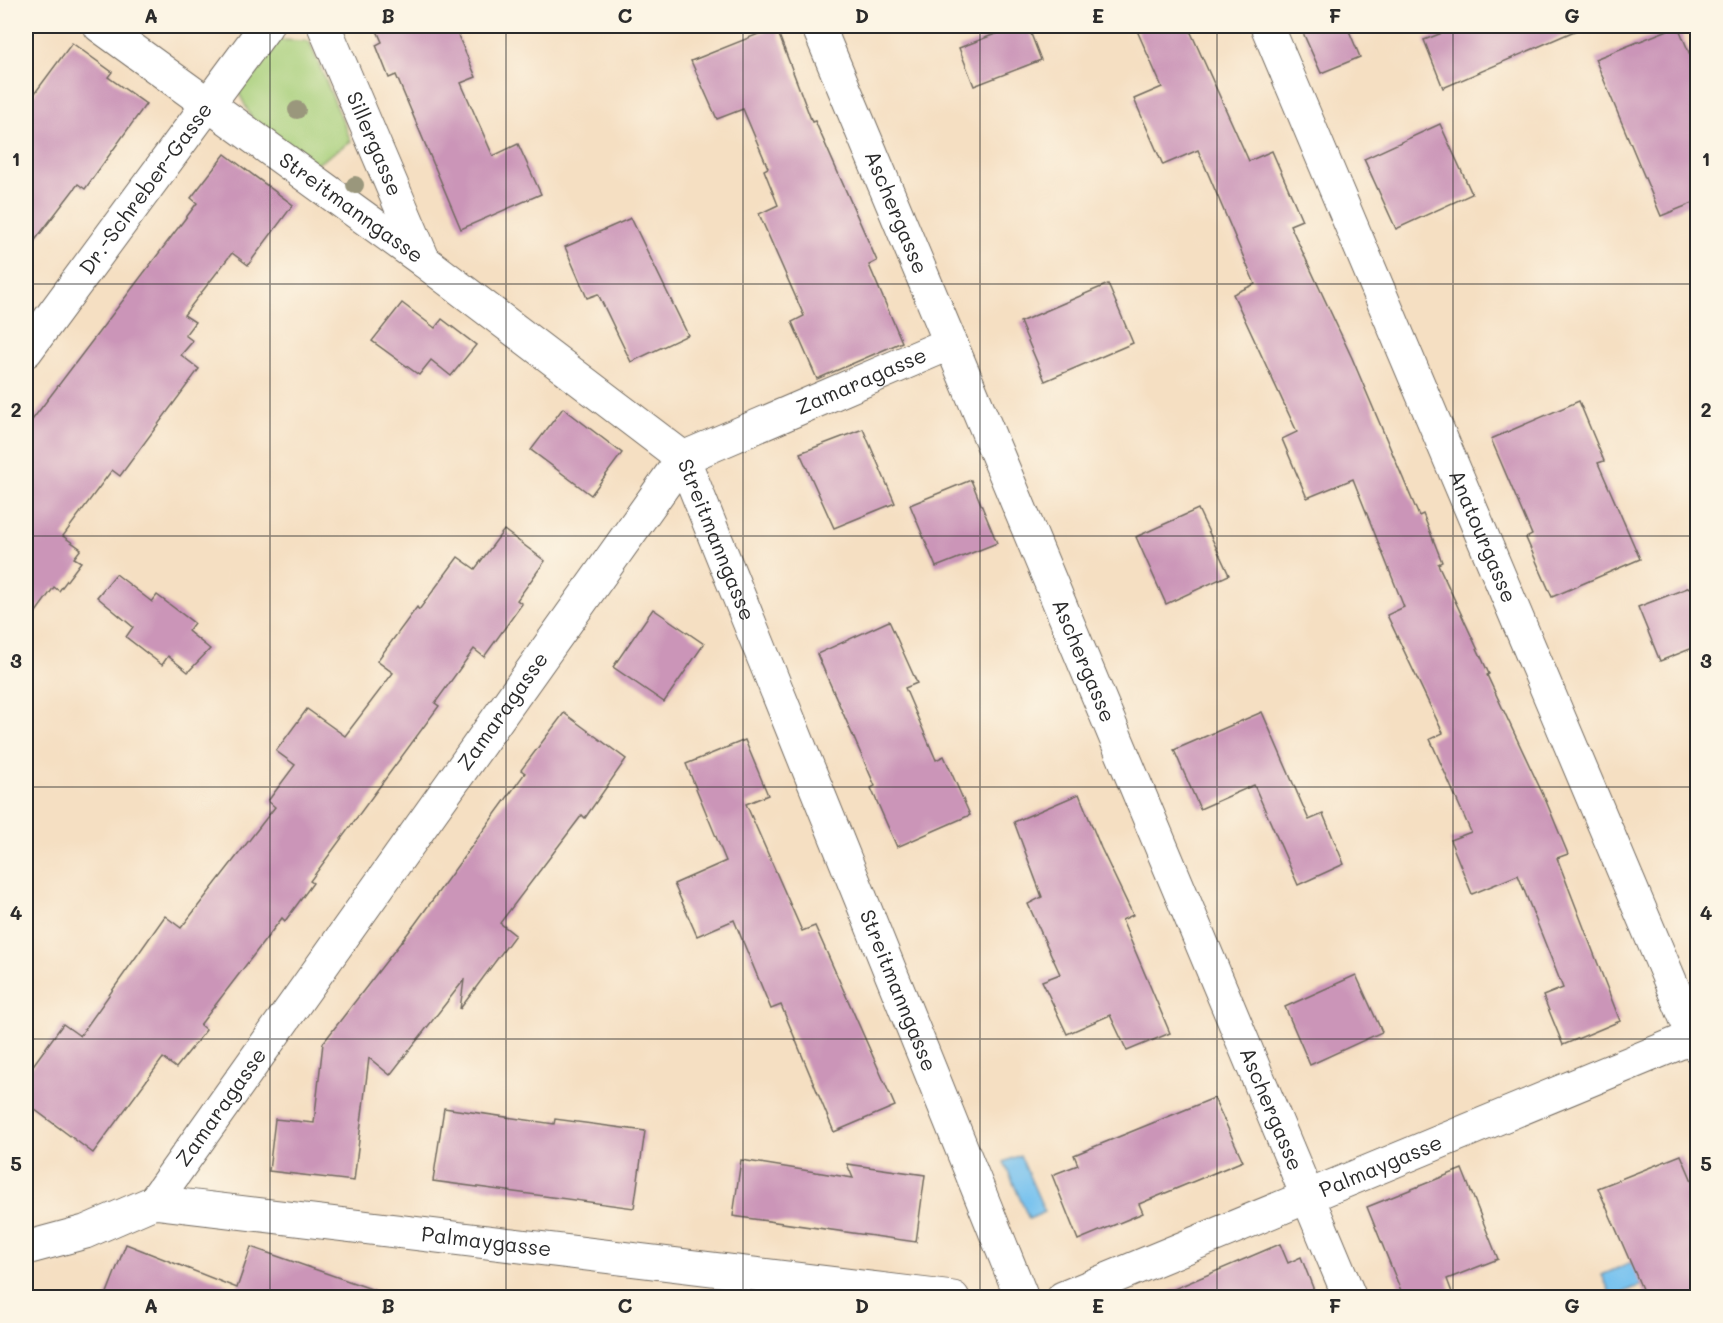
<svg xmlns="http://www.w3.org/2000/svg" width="1723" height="1323" viewBox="0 0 1723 1323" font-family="Mali,sans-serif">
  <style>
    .green { fill: #a7cf7a; stroke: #697d52; stroke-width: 1.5 }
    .water { fill: #75c1ef; stroke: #50768d; stroke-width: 1.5 }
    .building { fill: #cb95b8 }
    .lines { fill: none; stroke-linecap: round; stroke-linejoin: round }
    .street-casing { stroke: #726a60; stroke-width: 35 }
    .street { stroke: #fff; stroke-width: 33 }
    .tree { fill: #9a977c }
    .grid { fill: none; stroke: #2b2b2b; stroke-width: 1.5; stroke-opacity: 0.55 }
    .labels { text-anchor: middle; stroke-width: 4.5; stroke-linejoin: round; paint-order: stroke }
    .street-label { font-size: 21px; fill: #2b2b2b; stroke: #fcf5e5 }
    .neatline { fill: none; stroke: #2b2b2b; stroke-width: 2 }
    .grid-label { font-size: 20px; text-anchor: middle; font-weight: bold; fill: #2b2b2b }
  </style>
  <rect width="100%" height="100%" fill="#fcf5e5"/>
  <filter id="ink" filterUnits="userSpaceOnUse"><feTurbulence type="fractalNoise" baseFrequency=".0167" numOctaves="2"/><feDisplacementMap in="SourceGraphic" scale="12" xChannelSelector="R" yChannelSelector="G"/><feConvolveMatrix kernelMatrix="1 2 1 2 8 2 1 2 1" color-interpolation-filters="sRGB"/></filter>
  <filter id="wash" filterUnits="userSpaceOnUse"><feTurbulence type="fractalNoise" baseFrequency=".008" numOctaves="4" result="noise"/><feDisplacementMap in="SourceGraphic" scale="24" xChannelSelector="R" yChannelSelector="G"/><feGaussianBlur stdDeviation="1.35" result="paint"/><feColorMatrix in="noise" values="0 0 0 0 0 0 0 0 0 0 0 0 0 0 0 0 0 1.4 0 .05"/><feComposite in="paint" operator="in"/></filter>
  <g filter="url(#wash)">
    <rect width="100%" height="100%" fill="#f5dfc2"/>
    <polygon class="green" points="277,40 309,41 351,141 314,166 252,119 238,91"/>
    <g class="water">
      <polygon points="1020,1155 1045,1212 1029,1219 1004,1162"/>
      <polygon points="1648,1255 1658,1278 1612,1297 1602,1275"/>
    </g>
    <g id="blocks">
      <g class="building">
        <polygon points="375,26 454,26 476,77 461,83 493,156 518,144 541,194 461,229 396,75 389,78 376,45 382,42"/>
        <polygon points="1016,26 1028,26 1041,60 974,86 959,48"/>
        <polygon points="1135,26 1188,26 1249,161 1272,151 1302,220 1290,225 1352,358 1419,516 1423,514 1442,562 1438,564 1489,674 1487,675 1546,801 1568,854 1557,858 1620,1021 1563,1045 1543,996 1563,988 1518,875 1472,894 1450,840 1471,832 1430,739 1443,733 1387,615 1404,607 1353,479 1307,498 1282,439 1297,432 1233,294 1255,284 1198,150 1163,165 1134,99 1162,87"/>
        <polygon points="1300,26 1347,26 1360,57 1321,73"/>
        <polygon points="1460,26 1586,26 1443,88 1424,40"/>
        <polygon points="1678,26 1698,74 1698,201 1661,216 1595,59"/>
        <polygon points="776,27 812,122 815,121 877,261 869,265 902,342 817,379 792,322 804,316 759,214 778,205 764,170 768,168 743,109 717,119 691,61"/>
        <polygon points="72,43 112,72 108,77 146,104 85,189 78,184 26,252 26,105"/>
        <polygon points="1440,124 1472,194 1396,229 1364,159"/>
        <polygon points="225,154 293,205 248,265 232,253 184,315 195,322 185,335 193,341 181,355 199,369 120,476 112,470 63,536 81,549 74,558 81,562 59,591 54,587 26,626 26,428 197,203 191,198"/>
        <polygon points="631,218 688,335 631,362 598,294 587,298 565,247"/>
        <polygon points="1108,284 1133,343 1045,381 1020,322"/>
        <polygon points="402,303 435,328 442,319 476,345 451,376 431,360 419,375 372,341"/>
        <polygon points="1579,401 1604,461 1598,463 1640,559 1552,597 1526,538 1532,535 1491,439"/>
        <polygon points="563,408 622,453 591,495 531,450"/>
        <polygon points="863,429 895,503 834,528 800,453"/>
        <polygon points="971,480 997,543 936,567 910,505"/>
        <polygon points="1198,509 1229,575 1166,604 1136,537"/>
        <polygon points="504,530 545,561 517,600 522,604 484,657 474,649 435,703 439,706 310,881 313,883 285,921 282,918 200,1025 206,1030 176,1068 163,1058 93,1153 26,1103 26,1075 63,1024 80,1036 165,916 181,928 275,807 268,801 295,765 276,751 307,709 345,736 393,673 377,661 417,607 419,610 458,557 475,569"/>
        <polygon points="116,574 152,602 157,595 194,623 188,631 210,649 188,672 168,656 162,665 126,637 133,627 97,597"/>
        <polygon points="1690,587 1698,606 1698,646 1660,661 1638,607"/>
        <polygon points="653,609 704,644 664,702 613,667"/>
        <polygon points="889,621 917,683 905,688 936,760 944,756 970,815 897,847 871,788 875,786 817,654"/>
        <polygon points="1262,712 1309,820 1323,814 1344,864 1298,885 1254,785 1200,809 1174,750"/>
        <polygon points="564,713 626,759 585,818 582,815 500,923 515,935 460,1009 464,980 390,1075 369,1058 354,1181 269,1171 275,1119 314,1123 323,1043 415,924 525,773 521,770"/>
        <polygon points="745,740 768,795 746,804 802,931 815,926 895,1106 834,1132 781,1005 771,1009 734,920 697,936 674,884 726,861 686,764"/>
        <polygon points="1079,794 1101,848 1133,915 1122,920 1170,1033 1127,1051 1110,1015 1067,1034 1042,981 1060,974 1028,904 1042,897 1014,822"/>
        <polygon points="1356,975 1382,1032 1310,1065 1285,1007"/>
        <polygon points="1214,1098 1243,1161 1139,1204 1143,1213 1078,1240 1052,1175 1078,1165 1074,1155"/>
        <polygon points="444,1108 554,1124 555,1119 645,1131 634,1208 433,1181"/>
        <polygon points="1681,1155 1698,1195 1698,1298 1646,1298 1598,1188"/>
        <polygon points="741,1160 853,1178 847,1164 925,1175 916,1242 733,1216"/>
        <polygon points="1462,1169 1498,1259 1447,1279 1454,1298 1404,1298 1367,1207"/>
        <polygon points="126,1244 237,1288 251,1247 380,1292 379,1298 105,1298"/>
        <polygon points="1280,1244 1288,1263 1301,1257 1317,1298 1153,1298"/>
      </g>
    </g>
  </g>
  <g filter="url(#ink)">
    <use href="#blocks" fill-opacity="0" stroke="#726a60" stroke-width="1.5"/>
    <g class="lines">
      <defs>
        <g id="street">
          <path id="s1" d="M100 26 424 261 683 458 1022 1298"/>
          <path id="s2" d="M324 26 424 261"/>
          <path id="s3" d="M818 26 1350 1298"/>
          <path id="s4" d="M1267 26 1698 1047"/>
          <path id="s5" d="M26 351 266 26"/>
          <path id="s6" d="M154 1202 683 458 951 343"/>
          <path id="s7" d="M26 1248 85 1232 154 1202 953 1298"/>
          <path id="s8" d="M1063 1298 1698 1035"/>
        </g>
      </defs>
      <use href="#street" class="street-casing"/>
      <use href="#street" class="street"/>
    </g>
    <g class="tree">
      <circle cx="297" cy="110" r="9"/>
      <circle cx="355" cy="185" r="9"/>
    </g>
  </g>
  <path class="grid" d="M270 26V1298M506 26V1298M743 26V1298M980 26V1298M1217 26V1298M1453 26V1298M26 284H1698M26 536H1698M26 787H1698M26 1039H1698"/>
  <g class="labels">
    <g class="street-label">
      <text dy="7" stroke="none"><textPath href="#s2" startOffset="128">Sillergasse</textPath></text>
      <text dy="7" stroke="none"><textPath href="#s5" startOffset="202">Dr.-Schreber-Gasse</textPath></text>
      <text dy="7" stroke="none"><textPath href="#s1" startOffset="310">Streitmanngasse</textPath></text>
      <text dy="7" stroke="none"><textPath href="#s3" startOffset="202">Aschergasse</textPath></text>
      <text dy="7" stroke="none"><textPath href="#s6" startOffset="1107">Zamaragasse</textPath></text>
      <text dy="7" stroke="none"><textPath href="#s4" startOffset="554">Anatourgasse</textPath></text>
      <text dy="7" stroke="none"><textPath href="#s1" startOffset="814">Streitmanngasse</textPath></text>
      <text dy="7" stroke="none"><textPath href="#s3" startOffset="688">Aschergasse</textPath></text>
      <text dy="7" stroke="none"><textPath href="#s6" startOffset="602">Zamaragasse</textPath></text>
      <text dy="7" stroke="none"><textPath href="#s1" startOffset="1300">Streitmanngasse</textPath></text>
      <text dy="7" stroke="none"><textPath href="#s6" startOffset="116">Zamaragasse</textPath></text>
      <text dy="7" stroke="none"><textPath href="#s3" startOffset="1174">Aschergasse</textPath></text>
      <text dy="7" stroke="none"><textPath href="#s8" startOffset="344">Palmaygasse</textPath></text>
      <text dy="7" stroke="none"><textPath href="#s7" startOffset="471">Palmaygasse</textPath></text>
    </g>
  </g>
  <rect width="1723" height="1323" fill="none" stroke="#fcf5e5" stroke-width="66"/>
  <rect x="33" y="33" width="1657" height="1257" class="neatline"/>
  <g class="grid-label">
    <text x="151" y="23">A</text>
    <text x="388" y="23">B</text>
    <text x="625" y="23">C</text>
    <text x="862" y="23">D</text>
    <text x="1098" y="23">E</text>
    <text x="1335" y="23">F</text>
    <text x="1572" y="23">G</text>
    <text x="16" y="166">1</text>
    <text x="1706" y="166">1</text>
    <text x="16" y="417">2</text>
    <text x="1706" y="417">2</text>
    <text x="16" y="668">3</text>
    <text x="1706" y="668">3</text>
    <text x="16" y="920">4</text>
    <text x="1706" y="920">4</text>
    <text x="16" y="1171">5</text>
    <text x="1706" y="1171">5</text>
    <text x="151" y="1313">A</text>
    <text x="388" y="1313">B</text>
    <text x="625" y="1313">C</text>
    <text x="862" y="1313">D</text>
    <text x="1098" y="1313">E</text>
    <text x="1335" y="1313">F</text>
    <text x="1572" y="1313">G</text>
  </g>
</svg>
